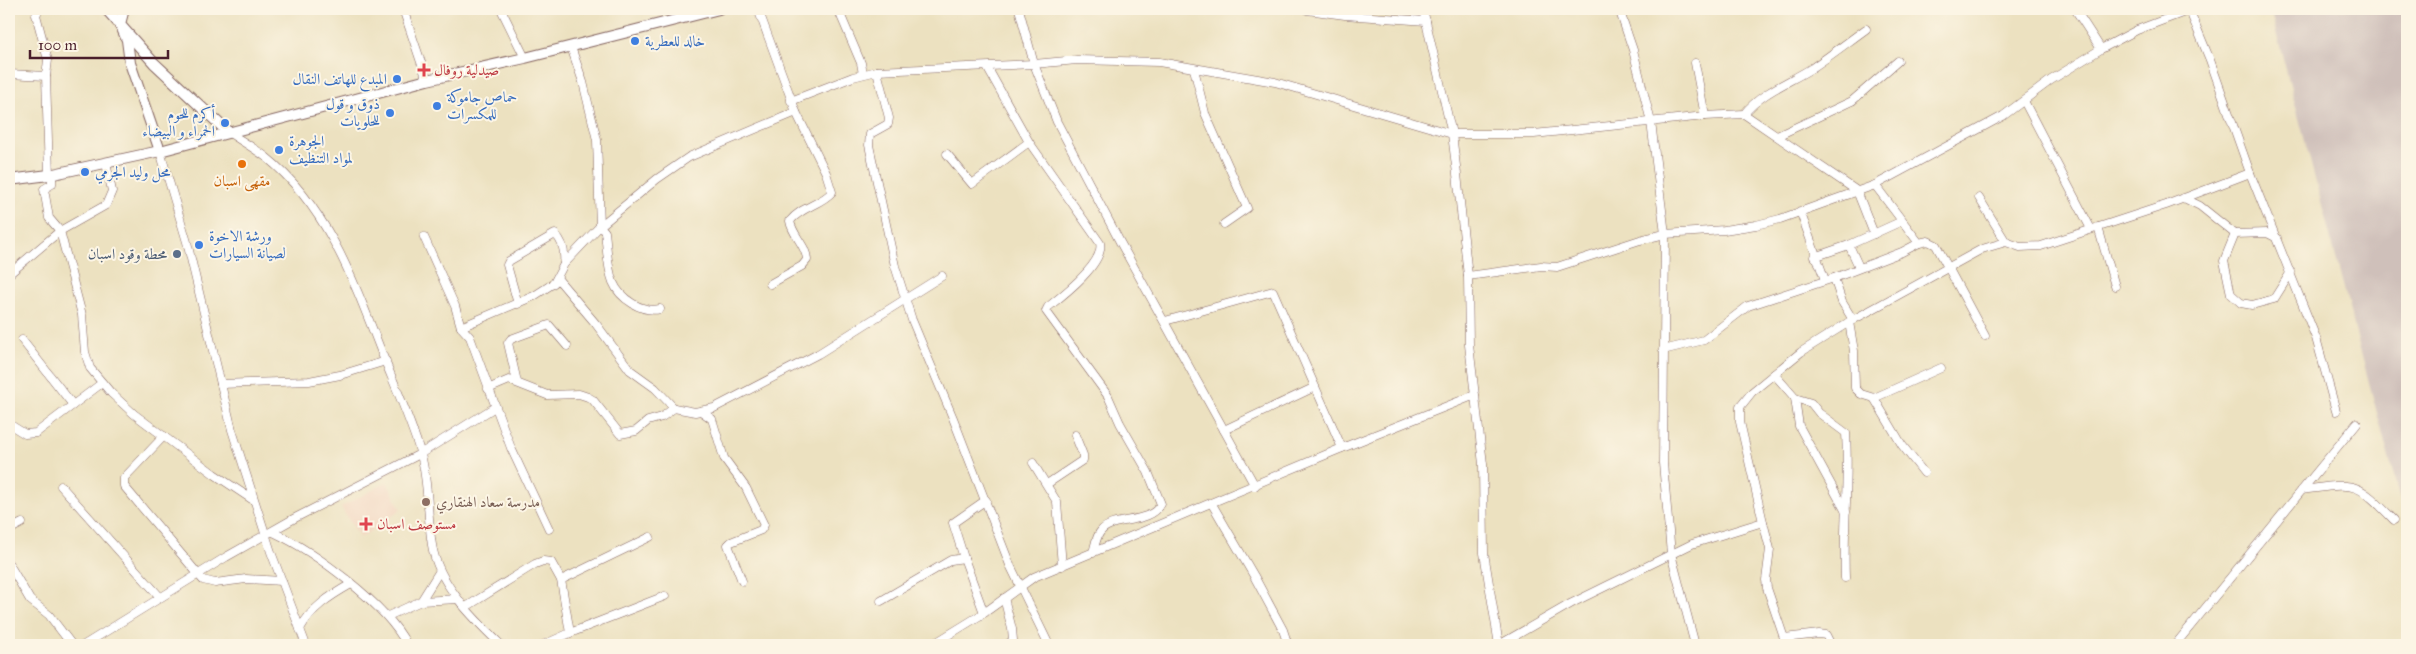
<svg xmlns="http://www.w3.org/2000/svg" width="2416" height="654" viewBox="0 0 2416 654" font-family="'IM FELL Great Primer',Amiri,serif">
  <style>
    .built { fill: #f2d4be }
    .industrial { fill: #cfc0ba }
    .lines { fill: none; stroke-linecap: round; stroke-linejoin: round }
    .minor-casing { stroke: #83635f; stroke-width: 9 }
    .tertiary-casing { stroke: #83635f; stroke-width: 12 }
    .minor { stroke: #fff; stroke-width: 8 }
    .tertiary { stroke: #fff; stroke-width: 10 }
    .shop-dot { fill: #3f7fe0; stroke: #fcf5e5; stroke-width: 2 }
    .health-dot { fill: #e0444e; stroke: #fcf5e5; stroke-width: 2 }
    .food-dot { fill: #e8710a; stroke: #fcf5e5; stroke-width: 2 }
    .service-dot { fill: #5c6f8a; stroke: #fcf5e5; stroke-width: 2 }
    .education-dot { fill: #8d6e63; stroke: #fcf5e5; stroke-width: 2 }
    .labels { text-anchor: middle; stroke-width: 4; stroke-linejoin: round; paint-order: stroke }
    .shop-label { font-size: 15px; fill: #366cbe; stroke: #fcf5e5; text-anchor: start }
    .health-label { font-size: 15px; fill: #be3a42; stroke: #fcf5e5; text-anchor: start }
    .food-label { font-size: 15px; fill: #c56008; stroke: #fcf5e5 }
    .service-label { font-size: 15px; fill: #4e5e75; stroke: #fcf5e5; text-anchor: end }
    .education-label { font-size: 15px; fill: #785e54; stroke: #fcf5e5; text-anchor: start }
  </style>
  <rect width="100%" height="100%" fill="#fcf5e5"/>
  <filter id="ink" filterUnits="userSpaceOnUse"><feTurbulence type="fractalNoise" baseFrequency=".02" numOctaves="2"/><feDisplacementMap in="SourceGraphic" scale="10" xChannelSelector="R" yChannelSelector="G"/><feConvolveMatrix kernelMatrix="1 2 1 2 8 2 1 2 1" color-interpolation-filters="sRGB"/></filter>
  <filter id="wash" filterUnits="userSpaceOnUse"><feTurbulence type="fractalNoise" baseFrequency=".0096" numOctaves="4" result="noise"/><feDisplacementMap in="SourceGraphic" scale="20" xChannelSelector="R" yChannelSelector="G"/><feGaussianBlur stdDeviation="1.12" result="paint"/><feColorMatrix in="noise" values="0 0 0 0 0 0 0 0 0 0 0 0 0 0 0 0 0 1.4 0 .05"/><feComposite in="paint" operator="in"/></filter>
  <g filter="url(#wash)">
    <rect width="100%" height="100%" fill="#ece1c0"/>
    <polygon class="built" points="387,482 401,510 360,538 341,507"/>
    <polygon class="industrial" points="2270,9 2407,9 2407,526"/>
  </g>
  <g filter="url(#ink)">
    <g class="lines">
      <defs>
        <g id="minor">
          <polyline points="39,9 36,15 48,60 46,76 49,175 52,178 52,184 44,189 49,218 60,231 82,315 85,352 90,368 111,393 134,414 214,474 253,500"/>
          <polyline points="403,9 427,80"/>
          <polyline points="501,9 525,58"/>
          <path d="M758 9 796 112 826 173 832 192C820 205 801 207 790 221 792 235 807 246 807 260L802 266 770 284"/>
          <polyline points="838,9 861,63 863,74"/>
          <polyline points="1019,9 1034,64 1057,122 1120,242 1255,486"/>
          <polyline points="1423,9 1452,134 1457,174 1468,276 1469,345 1483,464 1484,553 1499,645"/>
          <polyline points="1619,9 1633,50 1651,122 1665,234 1663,463 1671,554 1695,645"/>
          <polyline points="2075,9 2101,49"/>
          <polyline points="2189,9 2210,60 2250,173 2316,338 2336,411"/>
          <polyline points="1307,10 1345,15 1426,21"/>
          <polyline points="1695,63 1705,116"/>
          <path d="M987 67 1029 142 1100 243C1105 263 1062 296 1048 307L1046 311 1108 396 1120 423 1148 472 1161 504C1150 525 1113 516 1101 531 1096 536 1095 546 1093 553"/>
          <polyline points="1194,69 1205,113 1247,208 1224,224"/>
          <polyline points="877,71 889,118 888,124 870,134 869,145 895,266 912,320 953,418 1010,565 1049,645"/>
          <polyline points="9,74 46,76"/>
          <polyline points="791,101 853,77 877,71 1034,64 1077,60 1159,62 1275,82 1452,134 1534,134 1705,116 1744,114 1857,191 1874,234"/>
          <polyline points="2024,101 2091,229"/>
          <path d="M1744 114C1762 92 1788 83 1812 68 1830 56 1848 42 1866 29"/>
          <path d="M228 132C240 140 254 148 266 157 328 207 355 284 383 356 396 388 411 421 421 455 429 484 427 515 432 545 438 584 474 619 501 645"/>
          <polyline points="1777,136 1852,101 1898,61"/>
          <polyline points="160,151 187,242 232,430 271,552 306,645"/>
          <polyline points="947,154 972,184 1029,142"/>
          <polyline points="1875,185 1919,243 1928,241 1936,245 1985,336"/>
          <polyline points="1979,198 2006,242"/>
          <polyline points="2184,198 2200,206 2235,234 2224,261 2231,294 2241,303 2252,305 2274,299 2291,272"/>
          <polyline points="1800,211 1825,280"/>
          <polyline points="2098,227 2115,286"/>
          <polyline points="2235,234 2267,233 2277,238"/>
          <polyline points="424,237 455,306 461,327 470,337 511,448 549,529"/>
          <polyline points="1849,245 1859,267"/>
          <polyline points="1814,257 1849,245 1902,221"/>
          <polyline points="9,274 60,231 106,205 112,191 106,163"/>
          <polyline points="1468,276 1541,266 1557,267 1640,240 1665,234 1724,230 1756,225 1780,219 1875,185 2003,116 2051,80 2101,49 2137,30 2190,10"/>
          <polyline points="557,278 596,324 630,370 655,388 674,408 695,412 714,408 818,354 942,276"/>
          <polyline points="1834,278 1842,302 1853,320"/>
          <path d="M518 304 507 265 509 261 555 234C564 242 565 253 564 264"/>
          <path d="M660 309C642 313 620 299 613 282 607 267 607 247 605 232L600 226 657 179 689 157 796 112"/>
          <polyline points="1165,321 1273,291 1342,448"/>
          <polyline points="1849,322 1854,351 1855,388 1861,394 1874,398 1902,445 1924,473"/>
          <polyline points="461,327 534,296 554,283 564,264 600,226 597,140 583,82 571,47"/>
          <polyline points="22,340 73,405"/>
          <polyline points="1663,350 1704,340 1748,306 1834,278 1902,252 1919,243"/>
          <polyline points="1774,374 1795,398 1799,426 1846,512"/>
          <polyline points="517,382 508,343 511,339 549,325 567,346"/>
          <polyline points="221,384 309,381 340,375 386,361"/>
          <polyline points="488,389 509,380 547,395 579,394 588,397 593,400 620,434 636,431 648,421 662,417 674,408"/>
          <path d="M1795 398 1811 403 1819 413 1846 433C1849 482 1843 530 1845 578"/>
          <polyline points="1874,398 1941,368"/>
          <polyline points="701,411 712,419 724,458 746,488 764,525 761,530 731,542 728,545 742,581"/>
          <polyline points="9,424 25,434 36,433 102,383"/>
          <polyline points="1224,430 1315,387"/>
          <polyline points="164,436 124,478 124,486 203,580 215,583 246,579 282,581"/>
          <polyline points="1033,463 1057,502 1062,566"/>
          <polyline points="1047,484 1083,460 1083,455 1075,435"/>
          <polyline points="61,486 160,597"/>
          <path d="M2302 490C2357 483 2355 480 2394 520"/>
          <polyline points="1212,504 1254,576 1283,630 1288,645"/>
          <polyline points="1763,522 1770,549 1766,580 1767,588 1784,638 1819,634 1826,635 1831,645"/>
          <polyline points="9,530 22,523"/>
          <path d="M273 532C315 552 386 604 407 645"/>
          <polyline points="964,558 953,523 986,500"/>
          <polyline points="9,564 30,600 49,615 72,645"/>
          <polyline points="561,580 650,537"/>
          <polyline points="1004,598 1012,629 1013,640 1007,645"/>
          <polyline points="421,601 439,572"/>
          <polyline points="881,601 951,560 964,558 984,613"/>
          <polyline points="466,607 535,564 543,561 551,562 561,580 570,633 543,645"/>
          <polyline points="388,616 421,601 458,599"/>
          <path d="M300 629C311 608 330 596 351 584"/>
          <polyline points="570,633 665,596"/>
          <polyline points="84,645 226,557 295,518 420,454 495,407"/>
          <polyline points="932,645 984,613 1034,577 1342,448 1475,395"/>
          <polyline points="1499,645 1572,603 1692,544 1763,522 1740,422 1740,407 1752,392 1801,352 1849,322 1982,249 2006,242 2020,247 2041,246 2166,205 2250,173"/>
          <polyline points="2175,645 2357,423"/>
        </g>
        <g id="tertiary">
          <polyline points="106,9 154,63 228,132"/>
          <polyline points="124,9 120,24 127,40 130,63 160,151"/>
          <polyline points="9,180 49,175 160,151 427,80 525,58 719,9"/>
        </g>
      </defs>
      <use href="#minor" class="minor-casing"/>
      <use href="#tertiary" class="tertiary-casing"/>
      <use href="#minor" class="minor"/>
      <use href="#tertiary" class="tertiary"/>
    </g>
  </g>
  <g class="shop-dot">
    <circle cx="635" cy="41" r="5"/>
    <circle cx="397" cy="79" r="5"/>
    <circle cx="437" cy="106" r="5"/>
    <circle cx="390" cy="113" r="5"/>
    <circle cx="225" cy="123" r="5"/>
    <circle cx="279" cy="150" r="5"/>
    <circle cx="85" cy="172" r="5"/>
    <circle cx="199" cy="245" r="5"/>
  </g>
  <g class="health-dot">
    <path d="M421.5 62.5h5v5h5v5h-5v5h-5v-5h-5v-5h5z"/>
    <path d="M363.5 516.5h5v5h5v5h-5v5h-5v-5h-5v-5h5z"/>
  </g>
  <circle class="food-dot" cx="242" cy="164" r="5"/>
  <circle class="service-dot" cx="177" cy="254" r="5"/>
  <circle class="education-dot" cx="426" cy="502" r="5"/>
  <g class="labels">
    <g class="shop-label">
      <text x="645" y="46">خالد للعطرية</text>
      <text x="387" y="84" text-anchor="end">المبدع للهاتف النقال</text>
      <text x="447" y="102">حماص جاموكة<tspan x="447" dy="17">للمكسرات</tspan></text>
      <text x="380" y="109" text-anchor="end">ذوق و قول<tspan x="380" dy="17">للحلويات</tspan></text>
      <text x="215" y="119" text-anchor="end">أكرم للحوم<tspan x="215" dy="17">الحمراء و البيضاء</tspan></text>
      <text x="289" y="146">الجوهرة<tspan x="289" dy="17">لمواد التنظيف</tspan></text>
      <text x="95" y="177">محل وليد الجرمي</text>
      <text x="209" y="241">ورشة الاخوة<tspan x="209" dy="17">لصيانة السيارات</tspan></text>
    </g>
    <g class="health-label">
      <text x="434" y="75">صيدلية روفال</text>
      <text x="377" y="529">مستوصف اسبان</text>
    </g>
    <g class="food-label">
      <text x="242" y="186">مقهى اسبان</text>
    </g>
    <g class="service-label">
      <text x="167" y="259">محطة وقود اسبان</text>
    </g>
    <g class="education-label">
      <text x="436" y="507">مدرسة سعاد الهنقاري</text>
    </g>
  </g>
  <rect width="2416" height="654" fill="none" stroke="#fcf5e5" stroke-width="30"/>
  <path d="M30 50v8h138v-8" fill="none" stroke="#4a1f2b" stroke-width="2.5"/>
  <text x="38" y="50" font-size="15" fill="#4a1f2b" stroke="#fcf5e5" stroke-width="4" paint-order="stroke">100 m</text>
</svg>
